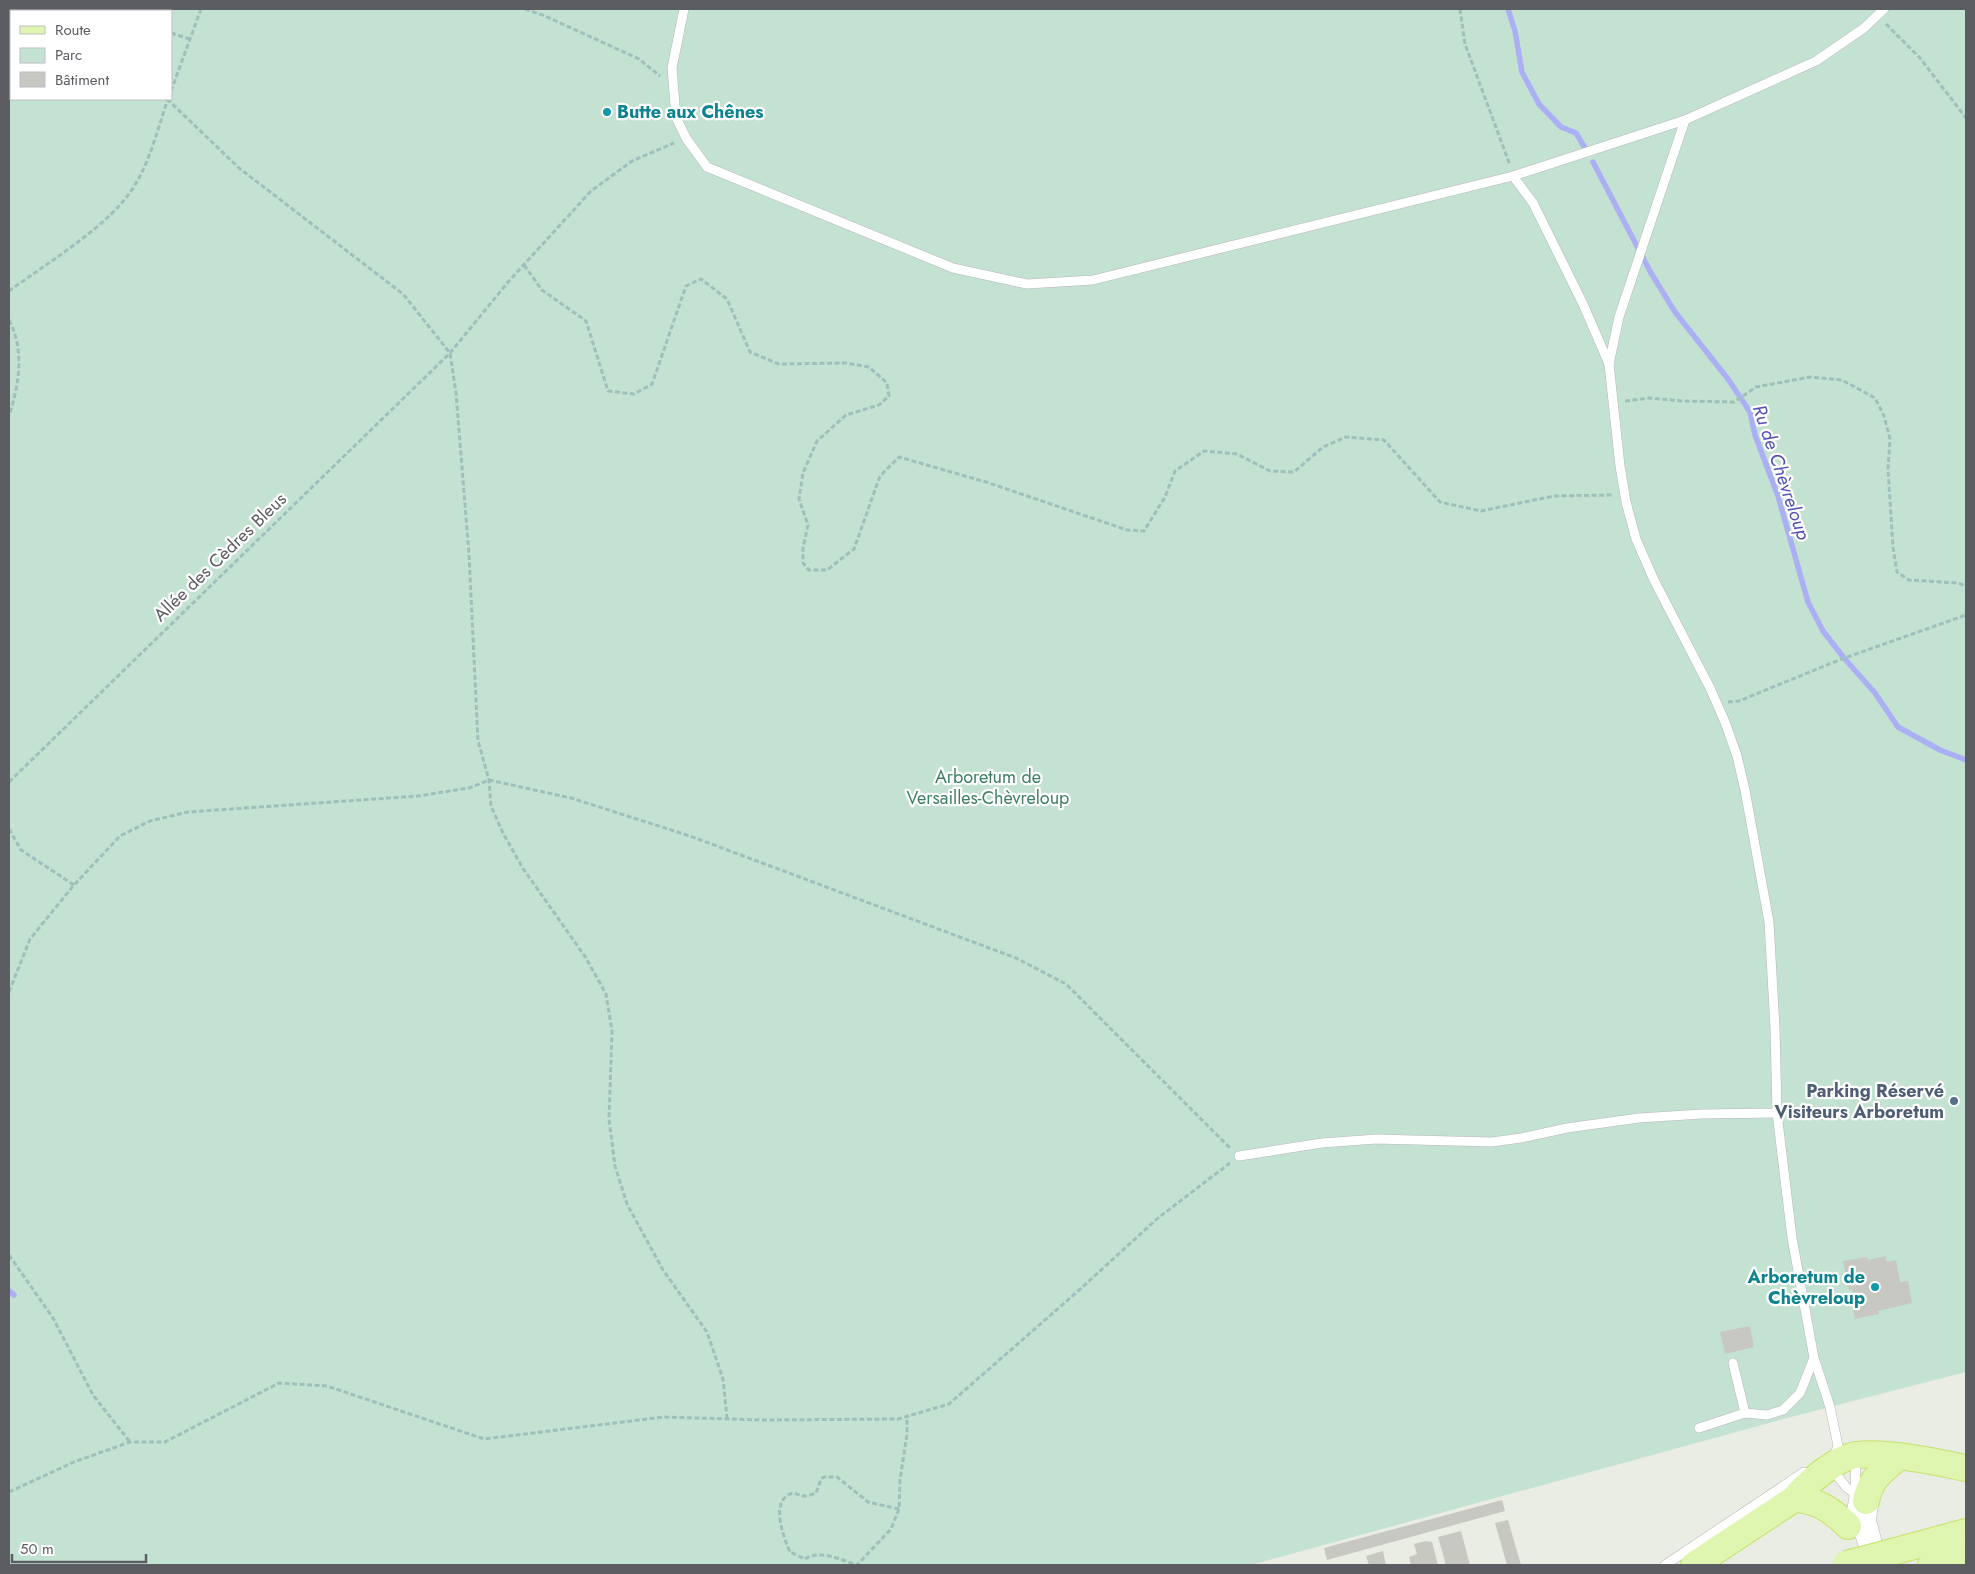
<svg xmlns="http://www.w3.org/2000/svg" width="1975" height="1574" viewBox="0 0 1975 1574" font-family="Jost,sans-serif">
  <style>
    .green { fill: #c3e2d2; fill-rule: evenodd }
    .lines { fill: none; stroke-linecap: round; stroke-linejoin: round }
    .stream { stroke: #abb0f5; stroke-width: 5.5 }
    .building { fill: #c6c8c1 }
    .lane-casing { stroke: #b7b6bd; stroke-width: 10 }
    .secondary-casing { stroke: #b8b7be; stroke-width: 25 }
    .primary-casing { stroke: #c7e268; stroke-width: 28 }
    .path { stroke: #9dc1ba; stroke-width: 3; stroke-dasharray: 5 2.5; stroke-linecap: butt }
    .lane { stroke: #fff; stroke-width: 9 }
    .secondary { stroke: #fff; stroke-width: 24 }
    .primary { stroke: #def6b0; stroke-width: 26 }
    .primary-bridge-casing { stroke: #c7e268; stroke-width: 28; stroke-linecap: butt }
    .primary-bridge { stroke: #def6b0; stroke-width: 26 }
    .culture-dot { fill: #0f9aa8; stroke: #fff; stroke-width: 2 }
    .service-dot { fill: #5c6f8a; stroke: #fff; stroke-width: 2 }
    .labels { text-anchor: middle; stroke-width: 4.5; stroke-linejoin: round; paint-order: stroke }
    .culture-label { font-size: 18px; font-weight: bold; fill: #0d838f; stroke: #fff; text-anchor: start }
    .street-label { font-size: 18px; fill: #5c5c63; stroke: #fff }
    .park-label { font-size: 18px; fill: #3e8062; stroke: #fff }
    .service-label { font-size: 18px; font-weight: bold; fill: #4e5e75; stroke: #fff; text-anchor: end }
    .water-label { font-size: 19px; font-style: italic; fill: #5251b6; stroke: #fff }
  </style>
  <rect width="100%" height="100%" fill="#eaede4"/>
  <path class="green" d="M9 9H1966V1372L1787 1418 1251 1565H9ZM11 11H171V99H11Z"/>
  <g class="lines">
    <g class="stream">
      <polyline points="1508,9 1515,31 1522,72 1539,104 1561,127 1576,133 1585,148"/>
      <polyline points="1593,162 1651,273 1675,312 1728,379 1750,412 1755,435 1778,496 1808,602 1823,631 1844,658 1875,693 1898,727 1940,750 1966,760"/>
      <polyline points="9,1291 14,1295"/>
    </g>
  </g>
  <g class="building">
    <polygon points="1886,1256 1887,1262 1896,1260 1900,1282 1908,1281 1912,1303 1878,1311 1879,1314 1855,1319 1851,1298 1853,1297 1852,1289 1849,1290 1843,1261 1867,1257 1868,1260"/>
    <polygon points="1750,1326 1754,1347 1725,1354 1720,1332"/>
    <polygon points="1502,1500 1505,1511 1327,1560 1324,1548"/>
    <polygon points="1508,1520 1521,1565 1507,1565 1495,1523"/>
    <polygon points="1461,1531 1470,1565 1446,1565 1438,1537"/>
    <polygon points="1426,1541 1432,1542 1438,1565 1411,1565 1409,1557 1417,1554 1414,1544"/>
    <polygon points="1383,1551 1386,1565 1369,1565 1366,1556"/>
  </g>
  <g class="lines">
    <defs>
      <g id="lane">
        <polyline points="684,9 672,68 676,117 686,138 707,167 953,268 1027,284 1093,280 1513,176 1685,120 1816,61 1864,28 1884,9"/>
        <polyline points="1513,176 1533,203 1583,304 1609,364 1620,466 1626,502 1636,539 1654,580 1710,688 1725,722 1737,756 1745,790 1769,922 1775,1028 1777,1113 1792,1238 1814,1358 1830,1407 1838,1446 1834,1457"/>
        <polyline points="1609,364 1619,317 1685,120"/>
        <polyline points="1239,1156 1322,1143 1376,1139 1492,1142 1521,1138 1567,1128 1639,1118 1702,1114 1777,1113"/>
        <polyline points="1733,1363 1745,1413"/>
        <polyline points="1699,1428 1745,1413 1767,1415 1783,1410 1800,1393 1814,1358"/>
        <polyline points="1832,1469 1846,1487 1863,1500"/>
        <path d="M1849 1521C1855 1499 1857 1481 1855 1458"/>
        <polyline points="1665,1565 1804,1472"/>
      </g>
      <polyline id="secondary" points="1866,1501 1864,1521 1869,1540"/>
      <g id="primary">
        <path d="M1794 1499C1817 1500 1832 1510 1848 1526"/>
        <path d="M1866 1501C1871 1477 1881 1473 1898 1457"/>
        <polyline points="1892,1552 1966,1532"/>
        <path d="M1694 1565 1794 1499C1806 1484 1836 1458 1856 1455 1887 1451 1935 1462 1966 1468"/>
        <polyline points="1931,1565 1966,1556"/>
      </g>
    </defs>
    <use href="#lane" class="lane-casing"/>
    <use href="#secondary" class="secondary-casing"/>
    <use href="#primary" class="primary-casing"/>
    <g class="path">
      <polyline points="107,9 113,11"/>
      <polyline points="525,9 545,16 639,59 660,76"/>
      <polyline points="1460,9 1465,44 1510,165"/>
      <polyline points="1886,24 1920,58 1966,118"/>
      <polyline points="171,33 190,39"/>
      <polyline points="171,91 201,9"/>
      <polyline points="9,93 11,92"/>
      <polyline points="167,99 239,168 403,294 450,353 456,393 469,554 478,741 489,780 491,806 503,833 522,867 586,958 606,994 612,1031 609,1119 615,1166 627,1204 663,1270 707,1332 723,1379 727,1418"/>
      <polyline points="524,265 542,290 586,321 608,391 634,394 652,384 686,286 701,279 727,299 750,352 779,364 845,363 869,367 887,383 889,396 879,405 846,415 817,441 803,473 799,499 808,525 803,548 803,563 809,570 827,570 854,549 880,476 899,457 986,482 1127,530 1144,531 1165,497 1175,471 1204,451 1237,454 1270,471 1294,472 1323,447 1346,437 1384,440 1440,502 1481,511 1554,496 1612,495"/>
      <path d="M9 291C47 263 111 225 135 185 151 159 158 127 168 99"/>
      <path d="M9 320C25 350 19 385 9 416"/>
      <polyline points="1625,401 1650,398 1682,401 1734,402 1756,387 1810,377 1842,380 1875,398 1884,416 1890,439 1888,469 1893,547 1897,572 1909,580 1958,583 1966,586"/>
      <polyline points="1728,702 1739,701 1839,660 1966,615"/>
      <polyline points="9,782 450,353 509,281 591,191 632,161 674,143"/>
      <polyline points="9,829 21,850 74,885"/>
      <polyline points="9,992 30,939 74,885 120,836 150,821 188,812 418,796 469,788 489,780 571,798 690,836 1016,958 1066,984 1231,1149"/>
      <polyline points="9,1255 53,1318 93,1395 130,1442"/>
      <polyline points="9,1492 74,1462 130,1442 165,1442 279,1383 327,1386 484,1439 664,1417 764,1420 898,1419 949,1404 1077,1292 1158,1218 1230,1163"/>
      <path d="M899 1509 868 1502 837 1477H824L821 1479 816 1493C813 1494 808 1496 805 1496 799 1496 795 1492 790 1494 770 1503 784 1538 790 1552L805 1559C820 1549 841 1560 857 1565L891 1529 899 1509 900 1480 907 1434V1417"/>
    </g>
    <use href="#lane" class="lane"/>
    <use href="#secondary" class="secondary"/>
    <use href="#primary" class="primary"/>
    <defs>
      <polyline id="primary-bridge" points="1846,1564 1892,1552"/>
    </defs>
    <use href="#primary-bridge" class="primary-bridge-casing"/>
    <use href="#primary-bridge" class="primary-bridge"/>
  </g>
  <g class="culture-dot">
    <circle cx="607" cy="112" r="5"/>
    <circle cx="1875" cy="1287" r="5"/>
  </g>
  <circle class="service-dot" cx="1954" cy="1101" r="5"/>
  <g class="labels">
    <g class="culture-label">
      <text x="617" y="118">Butte aux Chênes</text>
      <text x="1865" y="1283" text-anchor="end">Arboretum de<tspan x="1865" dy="21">Chèvreloup</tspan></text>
    </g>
    <g class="street-label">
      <text transform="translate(220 557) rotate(-44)" y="6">Allée des Cèdres Bleus</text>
    </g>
    <g class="park-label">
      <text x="988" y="783">Arboretum de<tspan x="988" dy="21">Versailles-Chèvreloup</tspan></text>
    </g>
    <g class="service-label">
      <text x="1944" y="1097">Parking Réservé<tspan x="1944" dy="21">Visiteurs Arboretum</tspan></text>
    </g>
    <g class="water-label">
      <text transform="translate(1782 472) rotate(71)" y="7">Ru de Chèvreloup</text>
    </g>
  </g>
  <rect width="1975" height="1574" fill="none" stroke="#5c5c63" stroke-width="20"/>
  <rect x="10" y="10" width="162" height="90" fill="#ffffff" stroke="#bebec1"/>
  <rect x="20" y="26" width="25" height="8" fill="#def6b0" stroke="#bebec1"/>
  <text x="55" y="35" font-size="15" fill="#5c5c63">Route</text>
  <rect x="20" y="48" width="25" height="15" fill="#c3e2d2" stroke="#bebec1"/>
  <text x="55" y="60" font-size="15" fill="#5c5c63">Parc</text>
  <rect x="20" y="72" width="25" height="15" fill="#c6c8c1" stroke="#bebec1"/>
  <text x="55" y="85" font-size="15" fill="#5c5c63">Bâtiment</text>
  <path d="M12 1554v8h134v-8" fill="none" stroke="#5c5c63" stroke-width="2.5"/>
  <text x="20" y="1554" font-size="15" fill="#5c5c63" stroke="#ffffff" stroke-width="4" paint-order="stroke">50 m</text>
</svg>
